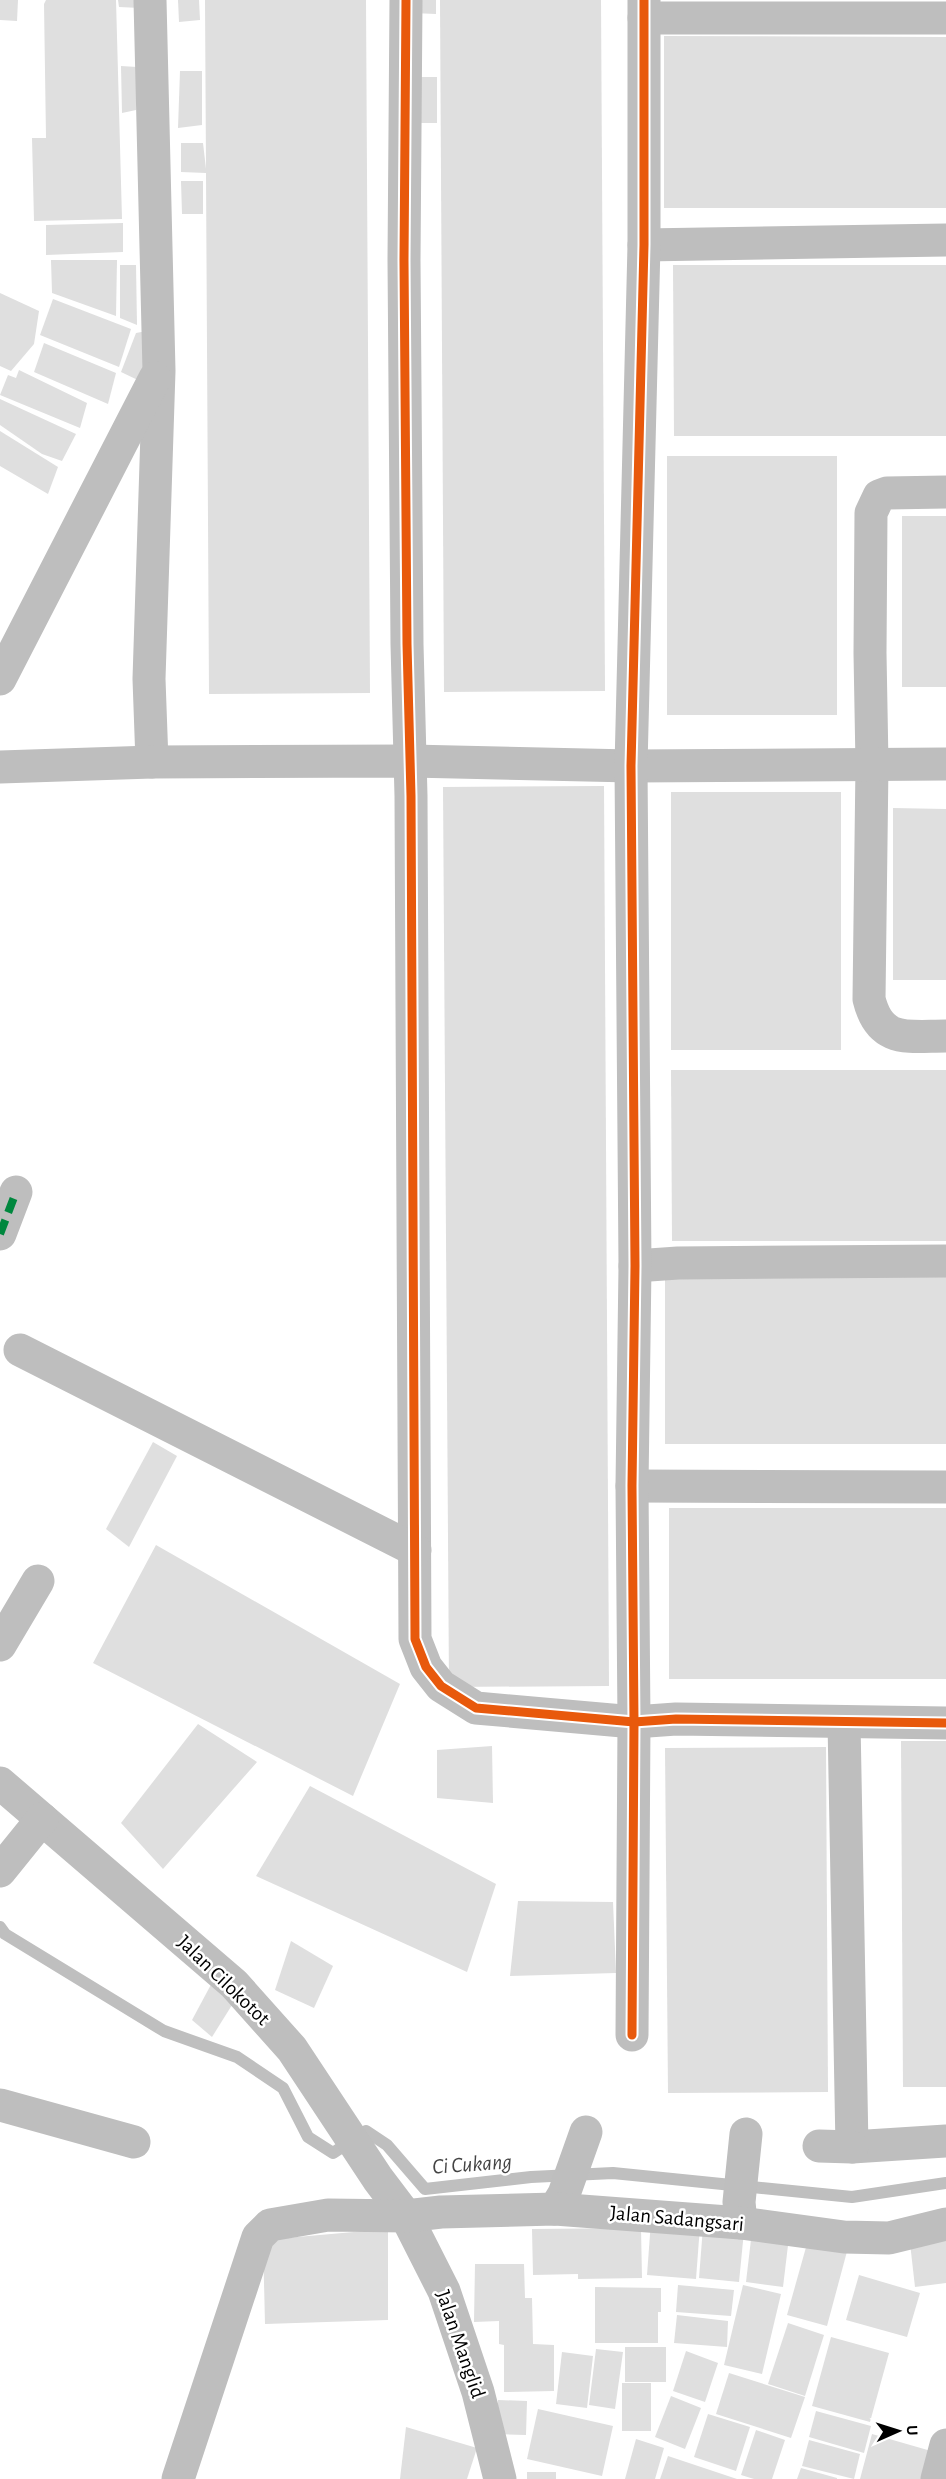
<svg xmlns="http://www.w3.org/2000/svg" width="946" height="2479" viewBox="0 0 946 2479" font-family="'Alegreya Sans',sans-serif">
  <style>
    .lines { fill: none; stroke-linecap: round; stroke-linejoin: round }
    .stream { stroke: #bfbfbf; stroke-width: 12 }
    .building { fill: #dfdfdf }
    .minor { stroke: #bebebe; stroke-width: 33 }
    .quiet { stroke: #00873e; stroke-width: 8; stroke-dasharray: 15 8; stroke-linecap: butt }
    .cycleway-casing { stroke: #fff; stroke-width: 13 }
    .cycleway { stroke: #e8590c; stroke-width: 9 }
    .labels { text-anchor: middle; stroke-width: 5; stroke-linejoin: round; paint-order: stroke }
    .street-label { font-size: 21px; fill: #000; stroke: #fff }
    .water-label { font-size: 22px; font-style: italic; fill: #444; stroke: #fff }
  </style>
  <rect width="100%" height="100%" fill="#fff"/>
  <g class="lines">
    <polyline class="stream" points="0,1927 5,1934 164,2031 237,2057 283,2088 308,2137 333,2153 366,2131 387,2145 425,2189 531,2177 613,2173 852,2197 946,2183"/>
  </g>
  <g class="building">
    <polygon points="0,0 18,0 17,21 0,20"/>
    <polygon points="46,0 116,0 122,219 34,221 32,138 46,138 44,4"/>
    <polygon points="118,0 140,0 140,8 119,7"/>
    <polygon points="178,0 199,0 200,20 179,22"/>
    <polygon points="205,0 366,0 370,693 209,694 206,173 181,172 181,143 203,143 206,169"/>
    <polygon points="413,0 436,0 436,14 412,13"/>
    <polygon points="440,0 601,0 605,691 444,692"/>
    <polygon points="664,36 946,37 946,208 664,208"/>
    <polygon points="121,66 137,67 136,110 122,113"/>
    <polygon points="180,71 202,71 202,125 178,128"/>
    <polygon points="415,77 437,77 437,123 413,123"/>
    <polygon points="181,181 203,181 203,214 182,214"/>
    <polygon points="123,223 123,252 46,255 46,225"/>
    <polygon points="51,260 117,260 116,316 52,293"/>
    <polygon points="120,265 136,265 137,325 120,318"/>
    <polygon points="673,265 946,265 946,436 674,436"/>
    <polygon points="0,293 39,311 34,344 11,371 0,366"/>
    <polygon points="53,299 131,329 119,367 40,335"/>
    <polygon points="147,331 142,382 121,372 136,333"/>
    <polygon points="44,343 116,373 108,404 34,372"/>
    <polygon points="19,370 87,403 80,428 0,395 8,375 16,378"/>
    <polygon points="0,399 76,434 62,461 42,454 0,425"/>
    <polygon points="0,431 58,467 48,494 0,466"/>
    <rect x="667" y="456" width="170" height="259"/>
    <rect x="902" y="516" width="44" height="171"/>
    <polygon points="604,786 609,1686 449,1687 443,787"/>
    <rect x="671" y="792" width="170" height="258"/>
    <polygon points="893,808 946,809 946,980 893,980"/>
    <polygon points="671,1070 946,1070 946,1241 672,1241"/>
    <rect x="665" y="1273" width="281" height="171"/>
    <polygon points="153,1442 177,1456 129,1547 106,1529"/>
    <rect x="669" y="1508" width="277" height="171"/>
    <polygon points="156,1545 400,1684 353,1796 93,1663"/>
    <polygon points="198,1724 257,1762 163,1869 121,1823"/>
    <polygon points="901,1741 946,1741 946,2087 903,2087"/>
    <polygon points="492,1746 493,1803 437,1798 437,1750"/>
    <polygon points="826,1747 828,2092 668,2093 665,1748"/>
    <polygon points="310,1786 496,1884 467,1972 256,1876"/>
    <polygon points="518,1901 613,1902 616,1973 510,1976"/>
    <polygon points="291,1941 333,1966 314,2008 275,1990"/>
    <polygon points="214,1979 237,1997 212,2037 192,2020"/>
    <polygon points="651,2221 700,2226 696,2279 647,2275"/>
    <polygon points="703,2227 744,2231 739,2282 699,2278"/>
    <polygon points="641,2228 642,2278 578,2279 578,2274 533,2275 532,2229"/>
    <polygon points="388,2229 388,2320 265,2324 263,2240"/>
    <polygon points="752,2231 789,2237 783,2287 746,2282"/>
    <polygon points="810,2233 849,2244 827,2326 787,2315"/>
    <polygon points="946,2238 946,2283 915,2287 910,2243"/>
    <polygon points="475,2264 524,2264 525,2298 532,2298 533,2344 554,2345 554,2391 504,2392 504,2345 499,2344 499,2321 474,2322"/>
    <polygon points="859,2275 920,2293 907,2337 846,2320"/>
    <polygon points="678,2285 734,2290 731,2316 676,2312"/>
    <polygon points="743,2285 781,2294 762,2374 724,2365"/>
    <polygon points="595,2287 661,2288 661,2312 658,2312 658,2343 595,2343"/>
    <polygon points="677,2315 728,2321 727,2347 674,2343"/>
    <polygon points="788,2323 824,2335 805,2396 768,2384"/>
    <polygon points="831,2337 889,2353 870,2422 812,2406"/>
    <rect x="625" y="2347" width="41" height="35"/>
    <polygon points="596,2349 623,2352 615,2409 589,2405"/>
    <polygon points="686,2351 718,2363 705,2402 673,2391"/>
    <polygon points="562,2352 593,2356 587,2408 556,2404"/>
    <polygon points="729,2373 805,2397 791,2438 716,2414"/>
    <rect x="622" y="2383" width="29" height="48"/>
    <polygon points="671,2396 701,2408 685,2449 655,2437"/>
    <polygon points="498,2400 527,2401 526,2435 497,2434"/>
    <polygon points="538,2409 613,2426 602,2476 527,2459"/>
    <polygon points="816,2411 871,2426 864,2453 809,2437"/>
    <polygon points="708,2414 750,2427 736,2471 694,2457"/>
    <polygon points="406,2427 477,2448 467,2479 400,2479"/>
    <polygon points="756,2430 785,2440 772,2479 754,2479 741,2475"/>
    <polygon points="872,2434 938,2453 930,2479 860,2479"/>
    <polygon points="636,2439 664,2448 655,2479 625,2479"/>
    <polygon points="809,2440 860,2454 854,2479 802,2466"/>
    <polygon points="668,2456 737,2479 660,2479"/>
    <polygon points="801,2468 837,2478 837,2479 797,2479"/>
    <rect x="527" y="2472" width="29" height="7"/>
  </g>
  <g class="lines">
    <g class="minor">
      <polyline points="150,0 159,371 149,679 152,762"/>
      <polyline points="406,0 404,260 407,644 411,796 415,1639 426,1667 441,1686 476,1708 634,1722 676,1719 946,1723"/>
      <polyline points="644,18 946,18"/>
      <polyline points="644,245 946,240"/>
      <path d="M946 492 887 493 879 496 871 513 870 653 872 764 869 999C880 1044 908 1036 946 1036"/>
      <polyline points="0,679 155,378"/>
      <polyline points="0,767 152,762 411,761 631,766 946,764"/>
      <polyline points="0,1234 16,1192"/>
      <polyline points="635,1266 678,1263 946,1261"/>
      <polyline points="20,1350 415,1550"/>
      <polyline points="632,1486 946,1487"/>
      <polyline points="0,1645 38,1581"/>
      <polyline points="844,1722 852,2147 946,2141"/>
      <polyline points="0,1783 234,1984 292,2049 378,2179 406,2216 444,2291 478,2392 500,2479"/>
      <polyline points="0,1871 42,1819"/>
      <polyline points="632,2035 634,1722 632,1486 635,1266 631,766 644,245 644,0"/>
      <polyline points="0,2105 134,2142"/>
      <polyline points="819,2146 852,2147"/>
      <polyline points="555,2209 564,2194 586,2132"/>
      <polyline points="741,2223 739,2202 746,2134"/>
      <polyline points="178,2479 258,2237 270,2225 328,2215 406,2216 441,2212 555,2209 741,2223 844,2237 889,2238 946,2224"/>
      <polyline points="937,2479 946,2445"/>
    </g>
    <polyline class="quiet" points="0,1234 16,1192"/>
    <defs>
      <g id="cycleway">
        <polyline points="406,0 404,260 407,644 411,796 415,1639 426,1667 441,1686 476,1708 634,1722 676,1719 946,1723"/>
        <polyline points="632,2035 634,1722 632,1486 635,1266 631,766 644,245 644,0"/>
      </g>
    </defs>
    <use href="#cycleway" class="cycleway-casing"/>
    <use href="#cycleway" class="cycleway"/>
  </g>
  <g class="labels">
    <g class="street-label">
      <text transform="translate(224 1980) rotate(44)" y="7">Jalan Cilokotot</text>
      <text transform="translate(677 2218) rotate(5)" y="7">Jalan Sadangsari</text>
      <text transform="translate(461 2344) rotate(71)" y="7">Jalan Manglid</text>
    </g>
    <g class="water-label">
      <text transform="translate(472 2163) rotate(-4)" y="8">Ci Cukang</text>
    </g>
  </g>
  <g transform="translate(898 2431) rotate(87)" stroke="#ffffff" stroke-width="4.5" paint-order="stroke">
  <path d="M0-4.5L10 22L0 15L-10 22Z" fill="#000000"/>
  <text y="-9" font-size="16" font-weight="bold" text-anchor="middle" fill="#000000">U</text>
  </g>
</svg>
